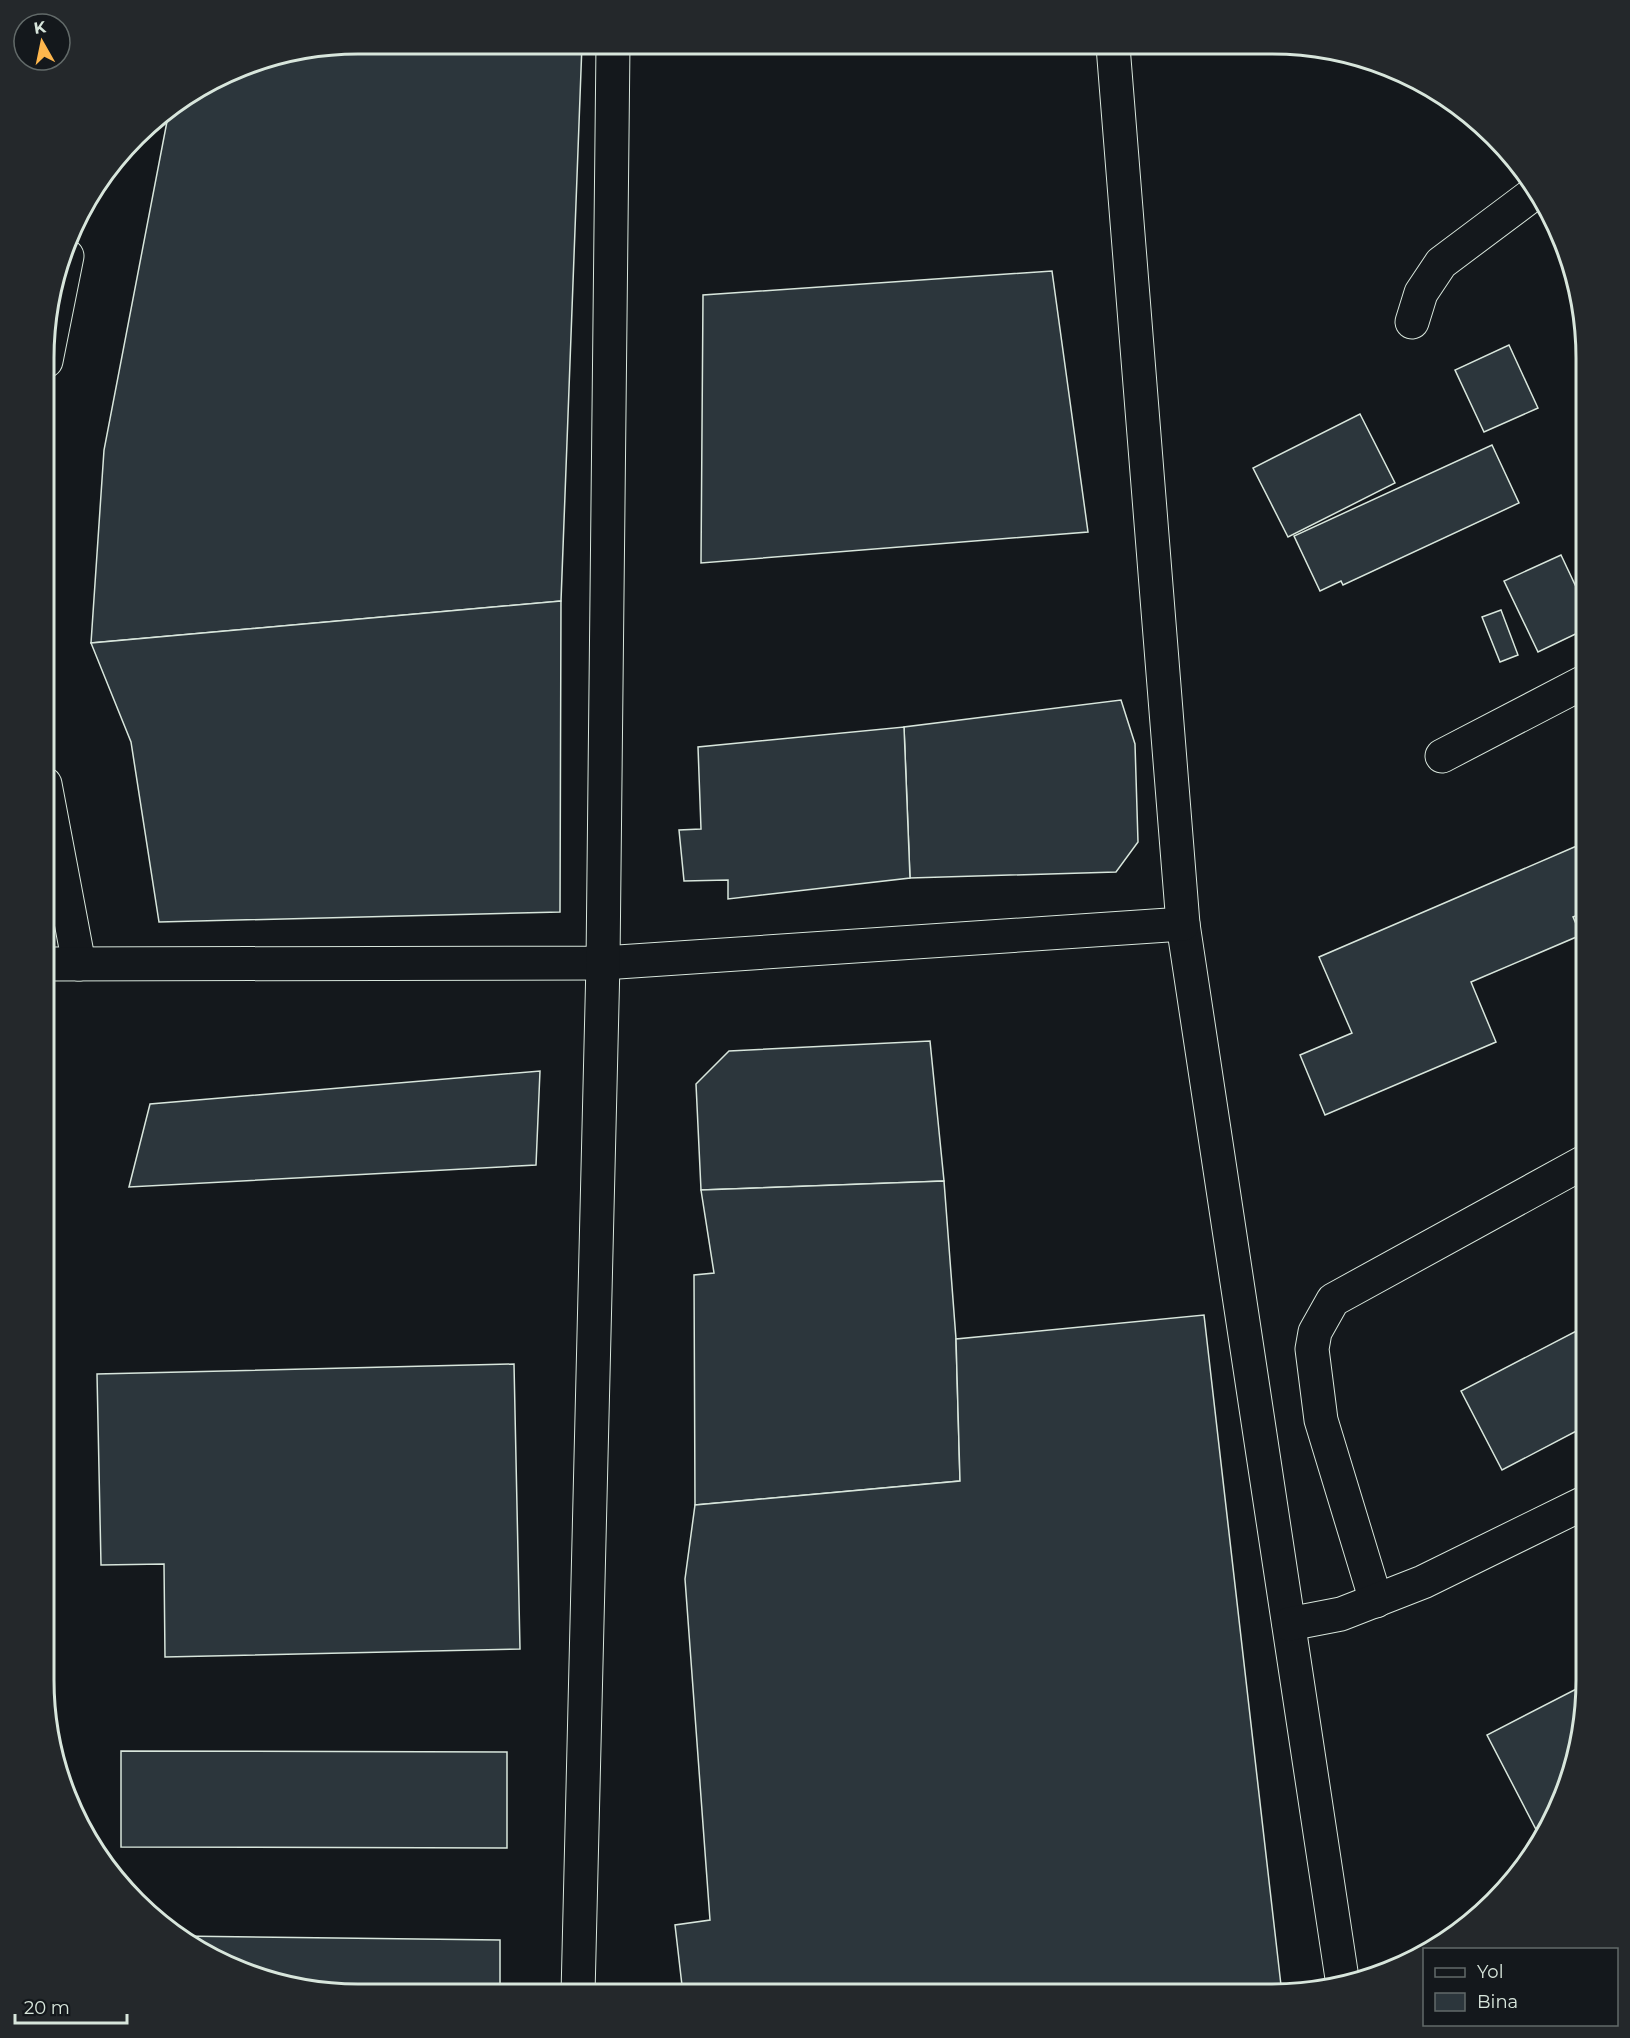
<svg xmlns="http://www.w3.org/2000/svg" width="1630" height="2038" viewBox="0 0 1630 2038" font-family="Montserrat,sans-serif">
  <style>
    .building { fill: #2c363c; stroke: #d8e6dc; stroke-width: 1.5 }
    .lines { fill: none; stroke-linecap: round; stroke-linejoin: round }
    .minor-casing { stroke: #d8e6dc; stroke-width: 35 }
    .minor { stroke: #14181c; stroke-width: 33 }
    .rim { fill: none; stroke: #d8e6dc; stroke-width: 3 }
  </style>
  <rect width="100%" height="100%" fill="#14181c"/>
  <g class="building">
    <polygon points="358,44 582,44 561,601 91,643 104,450 169,111 257,60"/>
    <polygon points="1052,271 1088,532 701,563 703,295"/>
    <polygon points="1509,345 1538,408 1484,432 1455,370"/>
    <polygon points="1360,414 1395,483 1288,537 1253,468"/>
    <polygon points="1492,445 1519,503 1343,585 1341,581 1320,591 1294,536"/>
    <polygon points="1561,555 1586,608 1586,629 1538,652 1504,581"/>
    <polygon points="561,601 560,912 159,922 131,742 91,643"/>
    <polygon points="1501,610 1518,655 1500,662 1482,617"/>
    <polygon points="1121,700 1135,744 1138,842 1116,872 910,878 904,727"/>
    <polygon points="904,727 910,878 728,899 728,880 684,881 679,830 701,829 698,747"/>
    <polygon points="1586,842 1586,912 1573,917 1581,935 1471,982 1496,1042 1325,1115 1300,1055 1352,1033 1319,957"/>
    <polygon points="930,1041 944,1181 701,1190 696,1084 729,1051"/>
    <polygon points="540,1071 536,1165 129,1187 150,1104"/>
    <polygon points="944,1181 956,1339 960,1481 695,1505 694,1275 714,1273 701,1190"/>
    <polygon points="1204,1315 1282,1994 683,1994 675,1925 710,1920 685,1579 695,1505 960,1481 956,1339"/>
    <polygon points="1586,1326 1586,1426 1502,1470 1461,1391"/>
    <polygon points="514,1364 520,1649 165,1657 164,1564 101,1565 97,1374"/>
    <polygon points="1586,1684 1586,1701 1570,1780 1541,1839 1487,1735"/>
    <polygon points="121,1751 507,1752 507,1848 121,1847"/>
    <polygon points="178,1936 500,1940 500,1994 337,1994 258,1978"/>
  </g>
  <g class="lines">
    <defs>
      <g id="minor">
        <polyline points="1412,322 1421,293 1441,263 1537,191"/>
        <polyline points="46,361 67,256"/>
        <polyline points="1442,756 1586,681"/>
        <polyline points="45,784 79,964"/>
        <polyline points="1183,924 1343,1985"/>
        <polyline points="45,964 603,963 1183,924 1113,46"/>
        <polyline points="1376,1601 1321,1420 1312,1349 1315,1332 1333,1300 1586,1161"/>
        <polyline points="1289,1624 1341,1614 1423,1582 1586,1502"/>
        <polyline points="578,1994 603,963 613,44"/>
      </g>
    </defs>
    <use href="#minor" class="minor-casing"/>
    <use href="#minor" class="minor"/>
  </g>
  <path d="M0 0H1630V2038H0ZM358 54H1272A304 304 0 0 1 1576 358V1680A304 304 0 0 1 1272 1984H358A304 304 0 0 1 54 1680V358A304 304 0 0 1 358 54Z" fill="#24282b" fill-rule="evenodd"/>
  <path class="rim" d="M358 54H1272A304 304 0 0 1 1576 358V1680A304 304 0 0 1 1272 1984H358A304 304 0 0 1 54 1680V358A304 304 0 0 1 358 54Z"/>
  <rect x="1423" y="1948" width="195" height="78" fill="#14181c" stroke="#626a69" stroke-width="1.5"/>
  <rect x="1435" y="1968" width="30" height="9" fill="#14181c" stroke="#626a69" stroke-width="1.5"/>
  <text x="1477" y="1978" font-size="18" fill="#d8e6dc">Yol</text>
  <rect x="1435" y="1993" width="30" height="18" fill="#2c363c" stroke="#626a69" stroke-width="1.5"/>
  <text x="1477" y="2008" font-size="18" fill="#d8e6dc">Bina</text>
  <g transform="translate(42 42) rotate(351)"><circle r="28" fill="#14181c" stroke="#626a69" stroke-width="1.5"/>
  <path d="M0-4.5L10 22L0 15L-10 22Z" fill="#ffb74d"/>
  <text y="-9" font-size="16" font-weight="bold" text-anchor="middle" fill="#d8e6dc">K</text>
  </g>
  <path d="M15 2014v9h112v-9" fill="none" stroke="#d8e6dc" stroke-width="3"/>
  <text x="24" y="2014" font-size="18" fill="#d8e6dc" stroke="#14181c" stroke-width="4.5" paint-order="stroke">20 m</text>
</svg>
